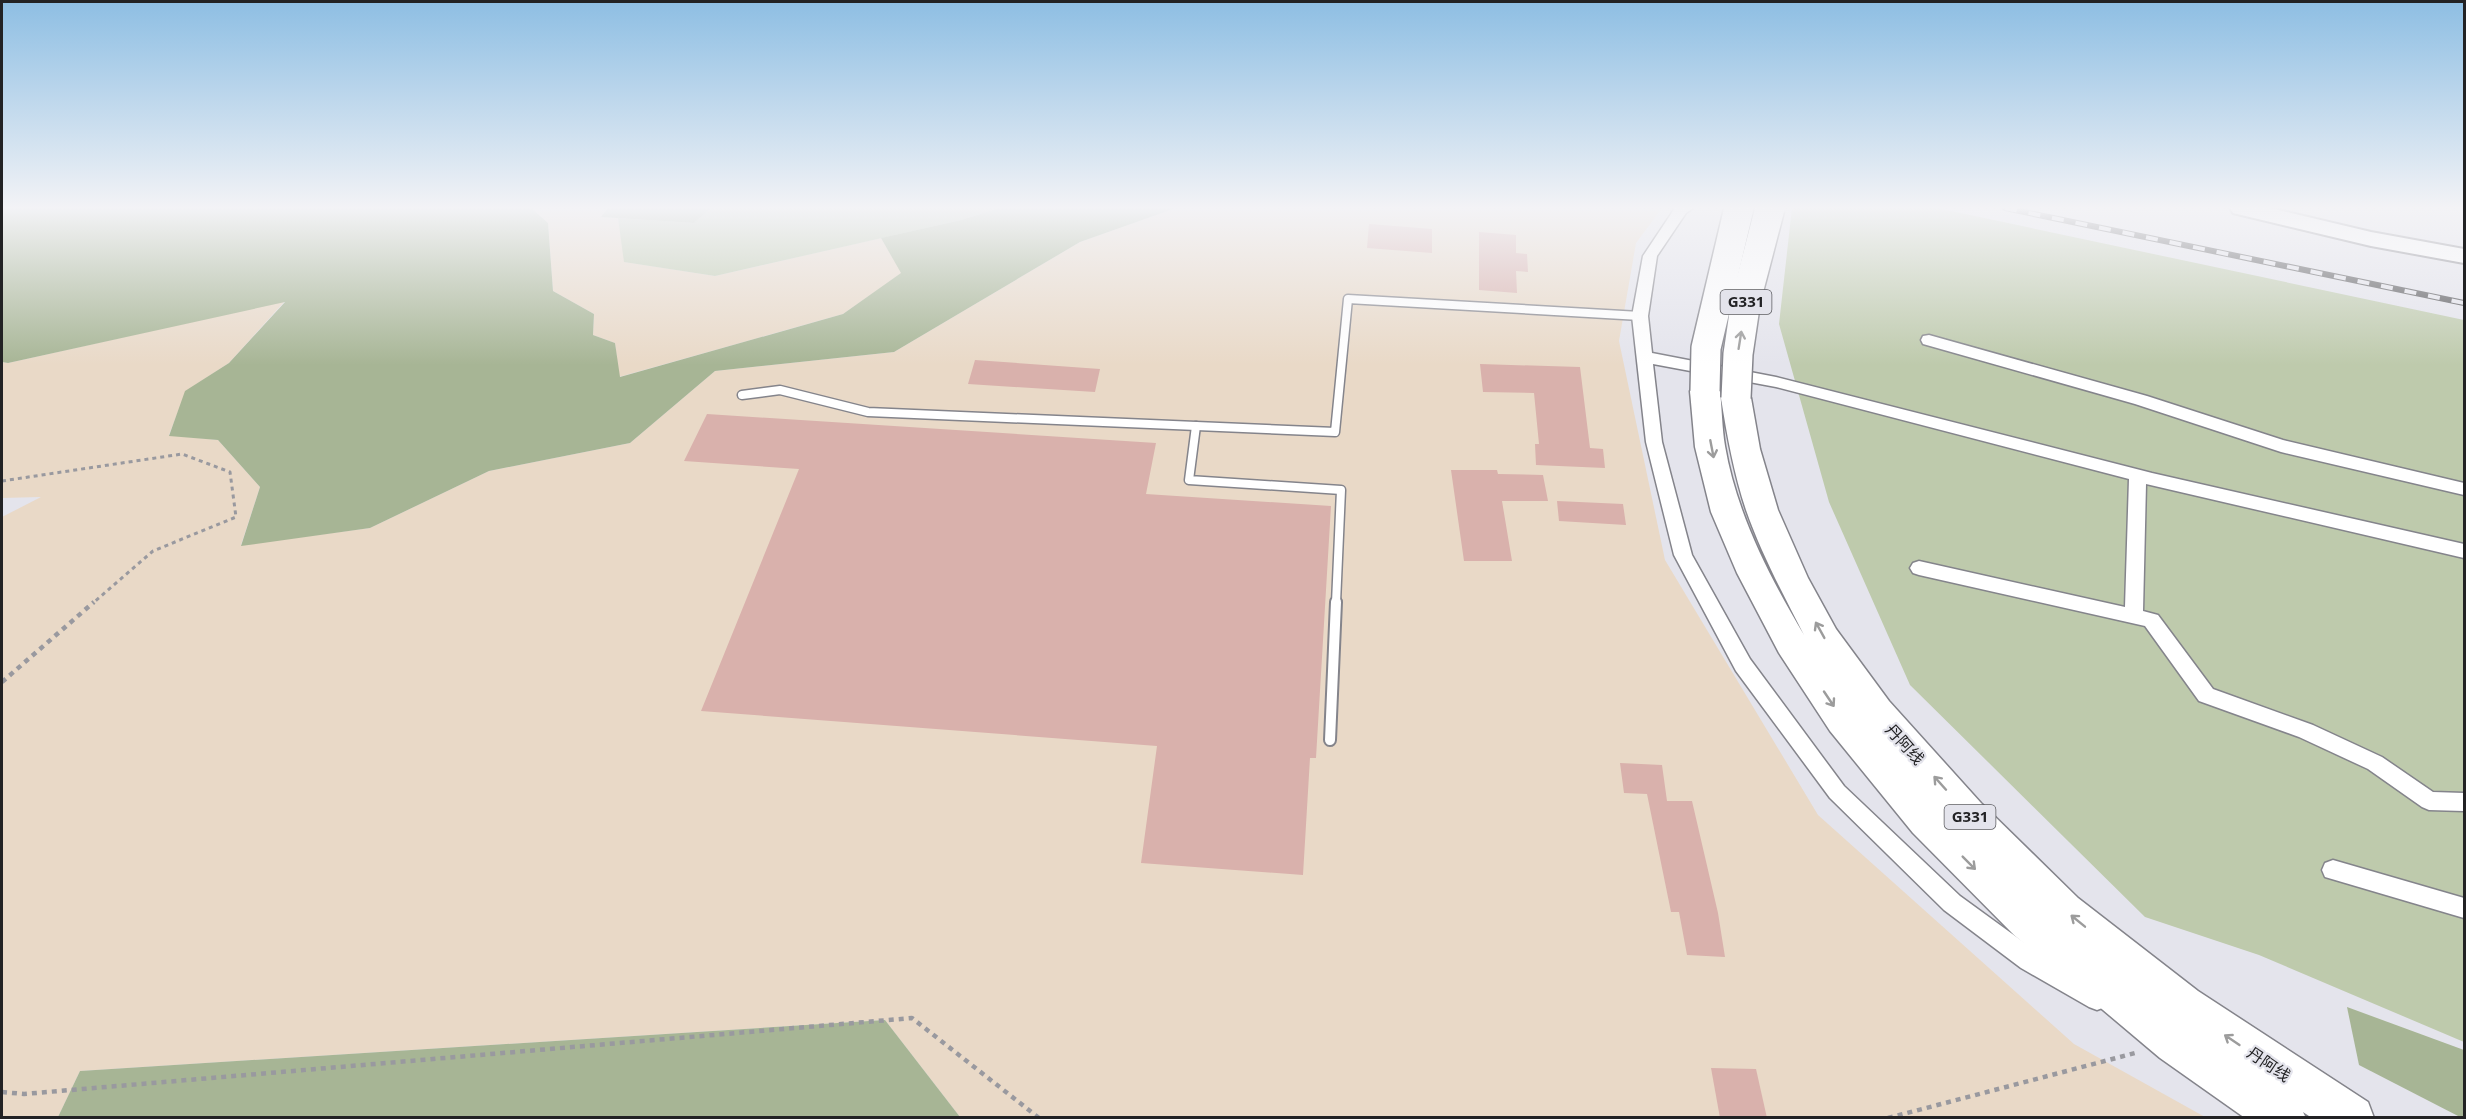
<svg xmlns="http://www.w3.org/2000/svg" width="2466" height="1119" viewBox="0 0 2466 1119" font-family="'Open Sans','Noto Sans SC',sans-serif">
  <style>
    .industrial { fill: #e9d9c7 }
    .green { fill: #becaac }
    .forest { fill: #a7b595 }
    .building { fill: #d9b1ac }
    .lines { fill: none; stroke-linecap: round; stroke-linejoin: round }
    .lane-far1-casing { stroke: #84848b; stroke-width: 11 }
    .lane-casing { stroke: #84848b; stroke-width: 14 }
    .street-casing { stroke: #84848b; stroke-width: 3 }
    .primary-casing { stroke: #84848b; stroke-width: 4 }
    .highway-casing { stroke: #84848b; stroke-width: 3 }
    .path-far1 { stroke: #99999f; stroke-width: 3; stroke-dasharray: 4 4; stroke-linecap: butt }
    .path { stroke: #99999f; stroke-width: 4.5; stroke-dasharray: 5 5; stroke-linecap: butt }
    .lane-far1 { stroke: #fff; stroke-width: 8 }
    .lane { stroke: #fff; stroke-width: 10 }
    .street { fill: #fff; fill-rule: evenodd }
    .primary { fill: #fff; fill-rule: evenodd }
    .highway { fill: #fff; fill-rule: evenodd }
    .rail-casing { stroke: #4f4f52; stroke-width: 6 }
    .rail { stroke: #e4e4ec; stroke-width: 4; stroke-dasharray: 12; stroke-linecap: butt }
    .highway-bridge-casing { stroke: #84848b; stroke-width: 32; stroke-linecap: butt }
    .highway-bridge { stroke: #fff; stroke-width: 29 }
    .oneway { stroke: #9c9c9c }
    .labels { text-anchor: middle; stroke-width: 4.5; stroke-linejoin: round; paint-order: stroke }
    .shield { fill: #e4e4ec; stroke: #5c5c60; stroke-width: 1.5 }
    .shield-label { font-size: 15px; font-weight: bold; fill: #222224 }
    .street-label { font-size: 16px; fill: #222224; stroke: #e4e4ec }
  </style>
  <rect width="100%" height="100%" fill="#e4e4ec"/>
  <g class="industrial">
    <polygon points="531,208 608,208 602,217 618,218 625,262 715,276 881,238 902,273 843,314 619,377 615,343 593,335 594,314 553,291 548,223"/>
    <polygon points="1176,208 1662,208 1636,243 1619,341 1665,560 1818,815 2074,1044 2205,1117 960,1117 885,1020 80,1071 58,1117 2,1117 2,517 41,497 2,498 2,362 8,363 285,301 229,363 186,391 169,435 218,440 260,487 241,545 370,528 489,471 630,443 715,371 894,352 1080,242"/>
  </g>
  <g class="green">
    <polygon points="711,208 999,208 961,220 715,276 624,262 618,218 694,223"/>
    <polygon points="1792,208 1937,208 2464,320 2464,1042 2259,955 2145,917 1910,685 1829,502 1779,324"/>
  </g>
  <g class="forest">
    <polygon points="2,208 531,208 548,223 553,291 594,314 593,335 615,343 620,377 843,314 901,273 881,238 961,220 999,208 1176,208 1080,242 894,352 715,371 630,443 489,471 370,528 241,546 260,487 218,440 169,436 185,391 229,363 285,302 8,363 2,362"/>
    <polygon points="608,208 711,208 694,223 601,217"/>
    <polygon points="2347,1007 2464,1050 2464,1117 2460,1117 2359,1065"/>
    <polygon points="885,1020 960,1117 58,1117 80,1071"/>
  </g>
  <g class="building">
    <polygon points="1369,224 1432,229 1432,253 1367,248"/>
    <polygon points="1479,232 1516,235 1516,253 1527,254 1528,272 1516,271 1517,293 1479,290"/>
    <polygon points="975,360 1100,369 1095,392 968,384"/>
    <polygon points="1480,364 1580,367 1590,448 1603,449 1605,468 1536,465 1535,444 1539,444 1534,393 1483,392"/>
    <polygon points="707,414 1156,443 1146,494 1331,506 1316,758 1310,758 1303,875 1141,863 1157,746 701,711 799,469 684,461"/>
    <polygon points="1451,470 1497,470 1498,474 1543,475 1548,501 1502,501 1512,561 1464,561"/>
    <polygon points="1557,501 1623,504 1626,525 1559,521"/>
    <polygon points="1620,763 1662,765 1667,801 1692,801 1718,913 1725,957 1687,955 1679,912 1671,912 1647,794 1624,793"/>
    <polygon points="1711,1068 1756,1069 1767,1118 1720,1118"/>
  </g>
  <g class="lines">
    <defs>
      <g id="lane-far1">
        <polyline points="742,395 780,390 868,412 1335,432 1348,299 1640,316"/>
        <polyline points="1196,426 1189,480 1341,490 1336,603"/>
      </g>
      <polyline id="lane" points="1330,740 1336,602"/>
      <g id="street">
        <polygon points="1675,208 1693,208 1686,213 1657,256 1648,316 1652,353 1776,377 2152,473 2464,544 2464,558 2146,484 2143,611 2158,615 2213,689 2313,725 2382,757 2433,792 2464,793 2464,811 2429,810 2422,807 2368,769 2299,737 2199,701 2145,626 1919,575 1913,573 1910,568 1913,563 1919,561 2125,607 2129,479 1776,387 1653,364 1662,442 1692,555 1750,659 1844,786 1960,896 2037,952 2105,991 2108,999 2105,1007 2097,1010 2089,1007 2021,968 1944,910 1830,798 1736,671 1674,555 1646,442 1632,316 1643,256"/>
        <polygon points="1929,335 2147,396 2283,440 2464,483 2464,495 2281,452 2135,404 1923,344 1921,340 1923,336"/>
        <polygon points="2333,860 2464,898 2464,918 2325,877 2322,870 2325,863"/>
      </g>
      <polygon id="primary" points="2230,208 2270,208 2371,232 2464,249 2464,263 2371,246 2233,213"/>
      <path id="highway" d="M1705 381 1715 384 1720 391C1722 409 1722 428 1725 446 1736 512 1770 578 1804 635 1783 594 1761 553 1746 510 1734 474 1727 436 1721 398L1725 391 1736 388 1747 391 1751 398 1760 449 1778 510 1808 578 1836 629 1889 701 1981 803 2078 898 2198 991 2368 1102 2374 1118H2312L2303 1112 2306 1118H2245L2160 1058 2014 935 1913 833 1830 731 1779 653 1737 573 1711 512 1695 447 1690 391 1695 384Z"/>
    </defs>
    <use href="#lane-far1" class="lane-far1-casing"/>
    <use href="#lane" class="lane-casing"/>
    <use href="#street" class="street-casing"/>
    <use href="#primary" class="primary-casing"/>
    <use href="#highway" class="highway-casing"/>
    <polyline class="path-far1" points="2,481 182,454 230,472 236,517 153,551 93,603"/>
    <g class="path">
      <polyline points="2,682 94,602"/>
      <polyline points="2,1092 24,1094 912,1018 1039,1118"/>
      <polyline points="1888,1118 2139,1052"/>
    </g>
    <use href="#lane-far1" class="lane-far1"/>
    <use href="#lane" class="lane"/>
    <use href="#street" class="street"/>
    <use href="#primary" class="primary"/>
    <use href="#highway" class="highway"/>
    <defs>
      <polyline id="rail" points="2005,208 2464,303"/>
    </defs>
    <use href="#rail" class="rail-casing"/>
    <use href="#rail" class="rail"/>
    <defs>
      <g id="highway-bridge">
        <polyline points="1705,391 1706,348 1739,208"/>
        <polyline points="1736,398 1738,354 1746,300 1770,208"/>
      </g>
    </defs>
    <use href="#highway-bridge" class="highway-bridge-casing"/>
    <use href="#highway-bridge" class="highway-bridge"/>
  </g>
  <defs><path id="oneway-shaft" d="M-6 0H5M1.5-3L5.5 0L1.5 3" fill="none" stroke-width="1.6" stroke-linecap="round" stroke-linejoin="round" transform="scale(1.5)"/></defs>
  <g class="oneway">
    <use href="#oneway-shaft" transform="translate(1740 340) rotate(-81)"/>
    <use href="#oneway-shaft" transform="translate(1712 449) rotate(79)"/>
    <use href="#oneway-shaft" transform="translate(1820 630) rotate(-119)"/>
    <use href="#oneway-shaft" transform="translate(1829 699) rotate(56)"/>
    <use href="#oneway-shaft" transform="translate(1940 783) rotate(-132)"/>
    <use href="#oneway-shaft" transform="translate(1969 863) rotate(45)"/>
    <use href="#oneway-shaft" transform="translate(2078 921) rotate(-141)"/>
    <use href="#oneway-shaft" transform="translate(2232 1040) rotate(-146)"/>
  </g>
  <linearGradient id="sky" x2="0" y2="1"><stop stop-color="#8dbee3"/><stop offset="0.57" stop-color="#f3f3f6"/><stop offset="1" stop-color="#f3f3f6" stop-opacity="0"/></linearGradient>
  <rect width="2466" height="365" fill="url(#sky)"/>
  <g class="labels">
    <g class="shield">
      <rect x="1720.5" y="290" width="51" height="24" rx="4.5"/>
      <rect x="1944.5" y="805" width="51" height="24" rx="4.5"/>
    </g>
    <g class="shield-label">
      <text x="1746" y="307">G331</text>
      <text x="1970" y="822">G331</text>
    </g>
    <g class="street-label">
      <text transform="translate(1905 744) rotate(48)" y="6">丹阿线</text>
      <text transform="translate(2269 1064) rotate(34)" y="6">丹阿线</text>
    </g>
  </g>
  <rect width="2466" height="1119" fill="none" stroke="#222224" stroke-width="6"/>
</svg>
